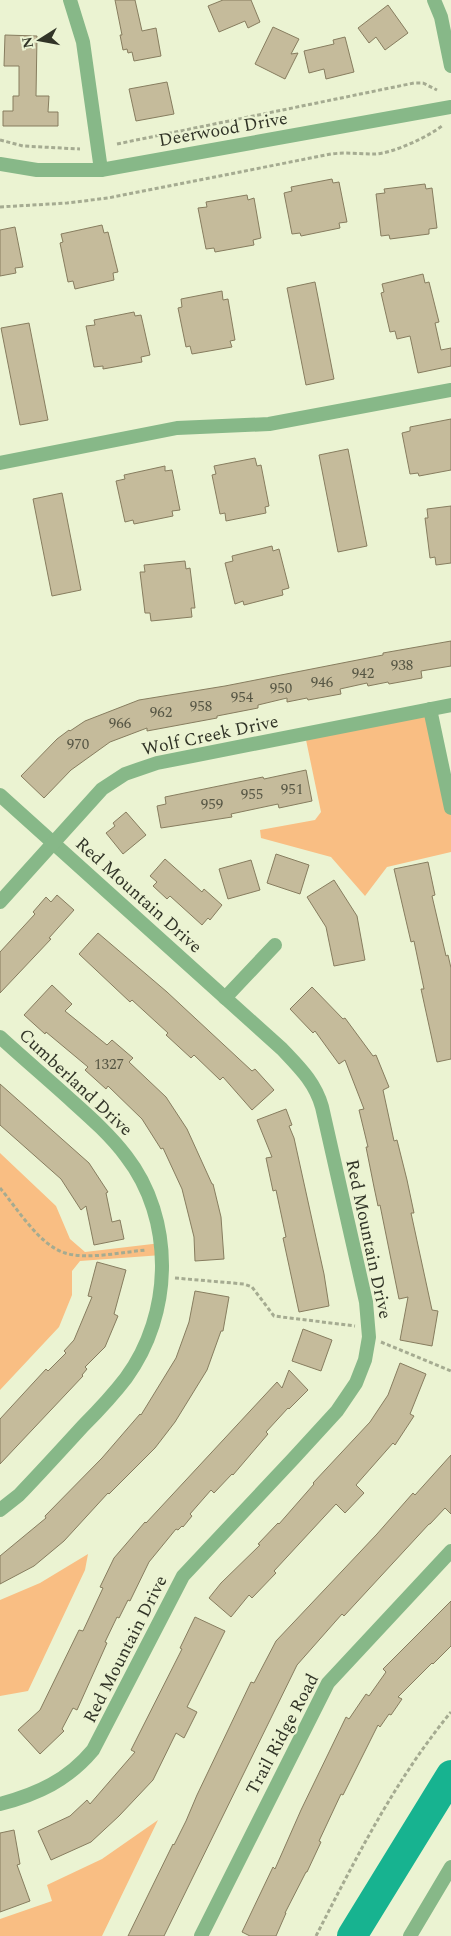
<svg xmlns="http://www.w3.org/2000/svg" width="451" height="1936" viewBox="0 0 451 1936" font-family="Spectral,serif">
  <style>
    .green { fill: #f9be83 }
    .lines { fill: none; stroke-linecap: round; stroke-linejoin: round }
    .river { stroke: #17b390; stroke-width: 30 }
    .building { fill: #c5bb9b; stroke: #877d5f }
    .path { stroke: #a5ab91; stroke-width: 3; stroke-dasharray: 4 2.5; stroke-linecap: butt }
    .minor { stroke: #87b888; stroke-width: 14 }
    .tertiary { stroke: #87b888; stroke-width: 14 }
    .labels { text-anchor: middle; stroke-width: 4.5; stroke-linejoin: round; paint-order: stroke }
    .number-label { font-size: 15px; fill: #565644 }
    .street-label { font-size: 18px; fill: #313427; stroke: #ebf3d2 }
  </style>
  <rect width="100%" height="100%" fill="#ebf3d2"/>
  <g class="green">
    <polygon points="430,709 451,808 451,852 387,867 365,896 331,857 261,838 260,830 315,820 321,812 305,735"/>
    <polygon points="0,1153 56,1206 70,1239 85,1252 161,1243 162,1255 80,1261 72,1271 72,1295 59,1327 0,1390"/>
    <polygon points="88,1554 85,1570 28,1691 0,1696 0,1600 40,1583"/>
    <polygon points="158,1820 102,1936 0,1936 0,1919 52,1901 47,1885 102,1859"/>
  </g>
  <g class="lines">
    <polyline class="river" points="352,1936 451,1775"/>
  </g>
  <g class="building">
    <polygon points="115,0 135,0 142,31 156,28 161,56 134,61 132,52 128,53 127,49 123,50 120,35 122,35"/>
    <polygon points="223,0 251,0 260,22 248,28 245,21 219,32 208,6"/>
    <polygon points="388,5 408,33 385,50 376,37 369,43 358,28"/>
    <polygon points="273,27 299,39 291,54 298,53 285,79 255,64"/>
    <polygon points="5,35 37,36 36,96 49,96 48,112 58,112 58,126 3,126 3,111 13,111 13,96 19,96 19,66 4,66"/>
    <polygon points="345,37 354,72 326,79 324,69 309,73 304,51 334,44 333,40"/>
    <polygon points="167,82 174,114 136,121 129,89"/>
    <polygon points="332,179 333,183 339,182 347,222 339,223 340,228 301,236 300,233 292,234 284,193 292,191 291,187"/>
    <polygon points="425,184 426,189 432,188 437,228 429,229 429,234 390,239 389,235 381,236 376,194 385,193 384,189"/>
    <polygon points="247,195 248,200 254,198 261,238 253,240 254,245 215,252 214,248 206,249 198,208 207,207 206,202"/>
    <polygon points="102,225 104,233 108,232 118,272 113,273 114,280 75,289 73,281 68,282 60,243 63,242 61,234"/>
    <polygon points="15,227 23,267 15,268 16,273 0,276 0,230"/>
    <polygon points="423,274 425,283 429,282 439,322 435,323 441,350 451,348 451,366 418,373 410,336 397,339 395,331 390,332 381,293 384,292 382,284"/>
    <polygon points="315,282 334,379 306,385 287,288"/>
    <polygon points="222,291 223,300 228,299 235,340 230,341 232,347 192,354 190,346 186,347 178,308 182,307 181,299"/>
    <polygon points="134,312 135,316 141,315 150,355 141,357 142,362 103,369 103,366 94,367 86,326 95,325 94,320"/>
    <polygon points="29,323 48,420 20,425 1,328"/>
    <polygon points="451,419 451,470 419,476 418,473 410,474 402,433 410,431 410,427"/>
    <polygon points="348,449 367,546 338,552 319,455"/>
    <polygon points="255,458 257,466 261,465 269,506 265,507 266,513 226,521 225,513 220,514 212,475 216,474 214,466"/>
    <polygon points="165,466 165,471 172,470 180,510 172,511 173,516 134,524 133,520 125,522 116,481 125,479 124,475"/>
    <polygon points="62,493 81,590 52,596 33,499"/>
    <polygon points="451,506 451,563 436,565 435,557 430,558 425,518 428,518 427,509"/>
    <polygon points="272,546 273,551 279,549 289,588 282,590 283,595 244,605 243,601 235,604 225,563 233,561 232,556"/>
    <polygon points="185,561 186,569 190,568 195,608 191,608 192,617 151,621 150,613 145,613 140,572 145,572 144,565"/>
    <polygon points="451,641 451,666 421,671 422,678 389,684 388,682 368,686 367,683 340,689 341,694 308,700 307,698 287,702 287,698 258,705 258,708 217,716 217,718 147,731 147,728 110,742 71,770 44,798 21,776 57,739 69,730 70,731 85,721 139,700 225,686 383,655 383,653"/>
    <polygon points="306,770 312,801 279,808 278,804 231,814 232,817 161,828 157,806 166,804 165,797 263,777 264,779"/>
    <polygon points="126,812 146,835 123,854 106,833 115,826 113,823"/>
    <polygon points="276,854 309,865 300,894 267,883"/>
    <polygon points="165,859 202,892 204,889 222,905 210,920 208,918 202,925 170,896 167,899 153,886 157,882 150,876"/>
    <polygon points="251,860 260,890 228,899 219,869"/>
    <polygon points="428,862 435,895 432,896 446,956 448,955 451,968 451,1059 437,1062 421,989 424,989 414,941 411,942 394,869"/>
    <polygon points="334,880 357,916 365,960 334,966 326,927 307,897"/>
    <polygon points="57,895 74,910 49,938 51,939 0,993 0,952 35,914 33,912 46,897 51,902"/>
    <polygon points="98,933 167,992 252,1071 255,1069 274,1090 252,1110 223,1077 220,1080 194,1055 191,1058 166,1035 168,1033 132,1000 130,1002 79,954"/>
    <polygon points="52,985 72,1004 65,1011 107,1045 112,1040 133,1058 129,1062 166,1097 187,1129 212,1184 213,1184 221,1217 224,1259 195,1261 194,1237 182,1189 163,1148 161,1149 142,1119 108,1086 106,1089 85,1070 88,1067 46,1032 45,1034 24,1015"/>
    <polygon points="312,987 343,1019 345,1018 373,1056 376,1055 389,1087 383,1090 394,1141 397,1140 407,1180 414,1213 411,1213 432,1310 438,1311 432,1346 400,1340 408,1297 399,1299 380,1205 378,1206 374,1187 366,1147 368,1147 359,1110 364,1109 345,1060 339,1064 315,1031 313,1033 290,1009"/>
    <polygon points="0,1084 89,1163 108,1192 106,1193 112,1222 120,1220 124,1239 94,1245 86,1206 81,1210 61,1179 0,1125"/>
    <polygon points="286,1109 292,1125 289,1126 294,1138 324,1274 329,1306 299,1312 283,1238 286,1237 276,1190 273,1191 266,1158 272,1157 257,1120"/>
    <polygon points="97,1262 126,1270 114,1314 118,1316 105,1347 85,1367 87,1369 82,1375 83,1376 0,1464 0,1419 46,1369 48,1371 66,1353 64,1351 74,1340 92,1297 88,1296"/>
    <polygon points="195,1291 229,1297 223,1331 221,1331 207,1370 175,1422 155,1448 109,1494 108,1493 64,1541 34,1566 0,1584 0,1556 46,1518 45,1516 102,1458 140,1414 141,1415 176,1358 189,1322"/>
    <polygon points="303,1329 332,1340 321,1371 292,1361"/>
    <polygon points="400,1363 426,1374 410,1414 414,1416 395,1445 393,1443 356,1485 364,1493 345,1513 336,1504 274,1571 276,1573 252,1598 249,1595 231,1617 209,1598 221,1583 260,1545 258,1544 278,1523 279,1524 314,1484 313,1483 370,1422 388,1395"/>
    <polygon points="289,1370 308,1390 289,1409 288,1408 266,1432 268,1434 233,1475 232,1474 214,1493 211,1490 190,1514 192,1516 183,1527 182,1526 178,1530 176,1529 149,1562 130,1601 128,1600 119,1618 117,1617 105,1642 107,1643 77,1710 73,1708 62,1729 64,1731 40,1754 18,1730 40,1710 79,1630 83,1631 103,1588 100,1587 114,1558 145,1522 146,1523 277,1382 282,1388"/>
    <polygon points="451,1455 451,1514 445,1508 430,1524 429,1524 344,1616 342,1614 297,1665 164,1936 128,1936 173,1844 174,1845 186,1821 197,1795 251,1682 254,1683 276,1641 377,1534 413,1493 415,1495"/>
    <polygon points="451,1601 451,1646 433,1664 432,1663 398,1697 402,1699 391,1715 389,1714 380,1727 378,1725 343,1795 341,1794 319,1841 321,1842 307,1872 306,1872 285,1913 286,1913 276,1936 250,1936 242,1932 273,1867 275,1869 301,1810 346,1717 349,1719 366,1694 369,1696 386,1672 383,1669"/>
    <polygon points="195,1617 225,1631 187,1707 197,1712 184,1738 176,1733 153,1780 119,1816 91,1842 51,1860 38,1831 70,1816 87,1800 90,1804 135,1752 131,1750 182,1649 180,1648"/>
    <polygon points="14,1830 20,1864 17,1865 30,1901 0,1912 0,1833"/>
  </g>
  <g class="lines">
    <g class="path">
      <polyline points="0,140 23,146 80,149"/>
      <polyline points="117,144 414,83 423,83 437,90"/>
      <path d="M0 207 67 203 108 198 331 154C346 152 360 154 374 154 392 154 430 136 443 125"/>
      <path d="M0 1188C17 1208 39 1245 65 1253 87 1260 123 1252 146 1250"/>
      <polyline points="175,1278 244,1284 252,1287 274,1316 355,1326"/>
      <polyline points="381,1342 451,1371"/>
      <path d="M316 1936C356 1858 395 1780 451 1712"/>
    </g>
    <g class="minor">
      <polyline points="70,0 83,42 101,170"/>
      <polyline points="434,0 441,17 451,66"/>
      <polyline points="0,463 177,428 269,424 451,390"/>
      <polyline points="430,709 451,808"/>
      <path d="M0 795 282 1049C299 1067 315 1082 322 1107L366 1302 369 1337 365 1360 356 1383 337 1411 293 1459 183 1576 93 1750C68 1780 38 1794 0 1804"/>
      <polyline points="0,902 102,789 125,774 157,763 451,705"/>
      <polyline points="225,998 275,945"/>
      <path d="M0 1037C24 1059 49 1080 73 1102 92 1119 111 1136 126 1156 175 1219 173 1314 126 1378 113 1395 98 1411 83 1426 62 1449 41 1472 19 1495L0 1510"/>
      <polyline points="201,1936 328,1683 451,1551"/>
      <polyline points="410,1936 451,1867"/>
    </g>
    <polyline class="tertiary" points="0,164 37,170 101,170 451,107"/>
  </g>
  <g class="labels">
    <g class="number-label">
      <text x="402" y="670">938</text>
      <text x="363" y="678">942</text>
      <text x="322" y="687">946</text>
      <text x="281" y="693">950</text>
      <text x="242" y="702">954</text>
      <text x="201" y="711">958</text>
      <text x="161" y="717">962</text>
      <text x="120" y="728">966</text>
      <text x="78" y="749">970</text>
      <text x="292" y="794">951</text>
      <text x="252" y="799">955</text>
      <text x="212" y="809">959</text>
      <text x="109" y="1069">1327</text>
    </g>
    <g class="street-label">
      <text transform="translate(223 129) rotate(-10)" y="6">Deerwood Drive</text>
      <text transform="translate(210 735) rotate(-12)" y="6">Wolf Creek Drive</text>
      <text transform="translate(139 895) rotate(42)" y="6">Red Mountain Drive</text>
      <text transform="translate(76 1082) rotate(43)" y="6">Cumberland Drive</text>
      <text transform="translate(369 1239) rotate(78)" y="6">Red Mountain Drive</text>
      <text transform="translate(125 1649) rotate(-63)" y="6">Red Mountain Drive</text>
      <text transform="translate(282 1734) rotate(-62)" y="6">Trail Ridge Road</text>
    </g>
  </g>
  <g transform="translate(40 40) rotate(259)" stroke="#ebf3d2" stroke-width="4" paint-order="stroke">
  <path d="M0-4L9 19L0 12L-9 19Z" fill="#313427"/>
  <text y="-8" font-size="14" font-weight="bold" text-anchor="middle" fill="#313427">N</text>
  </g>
</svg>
